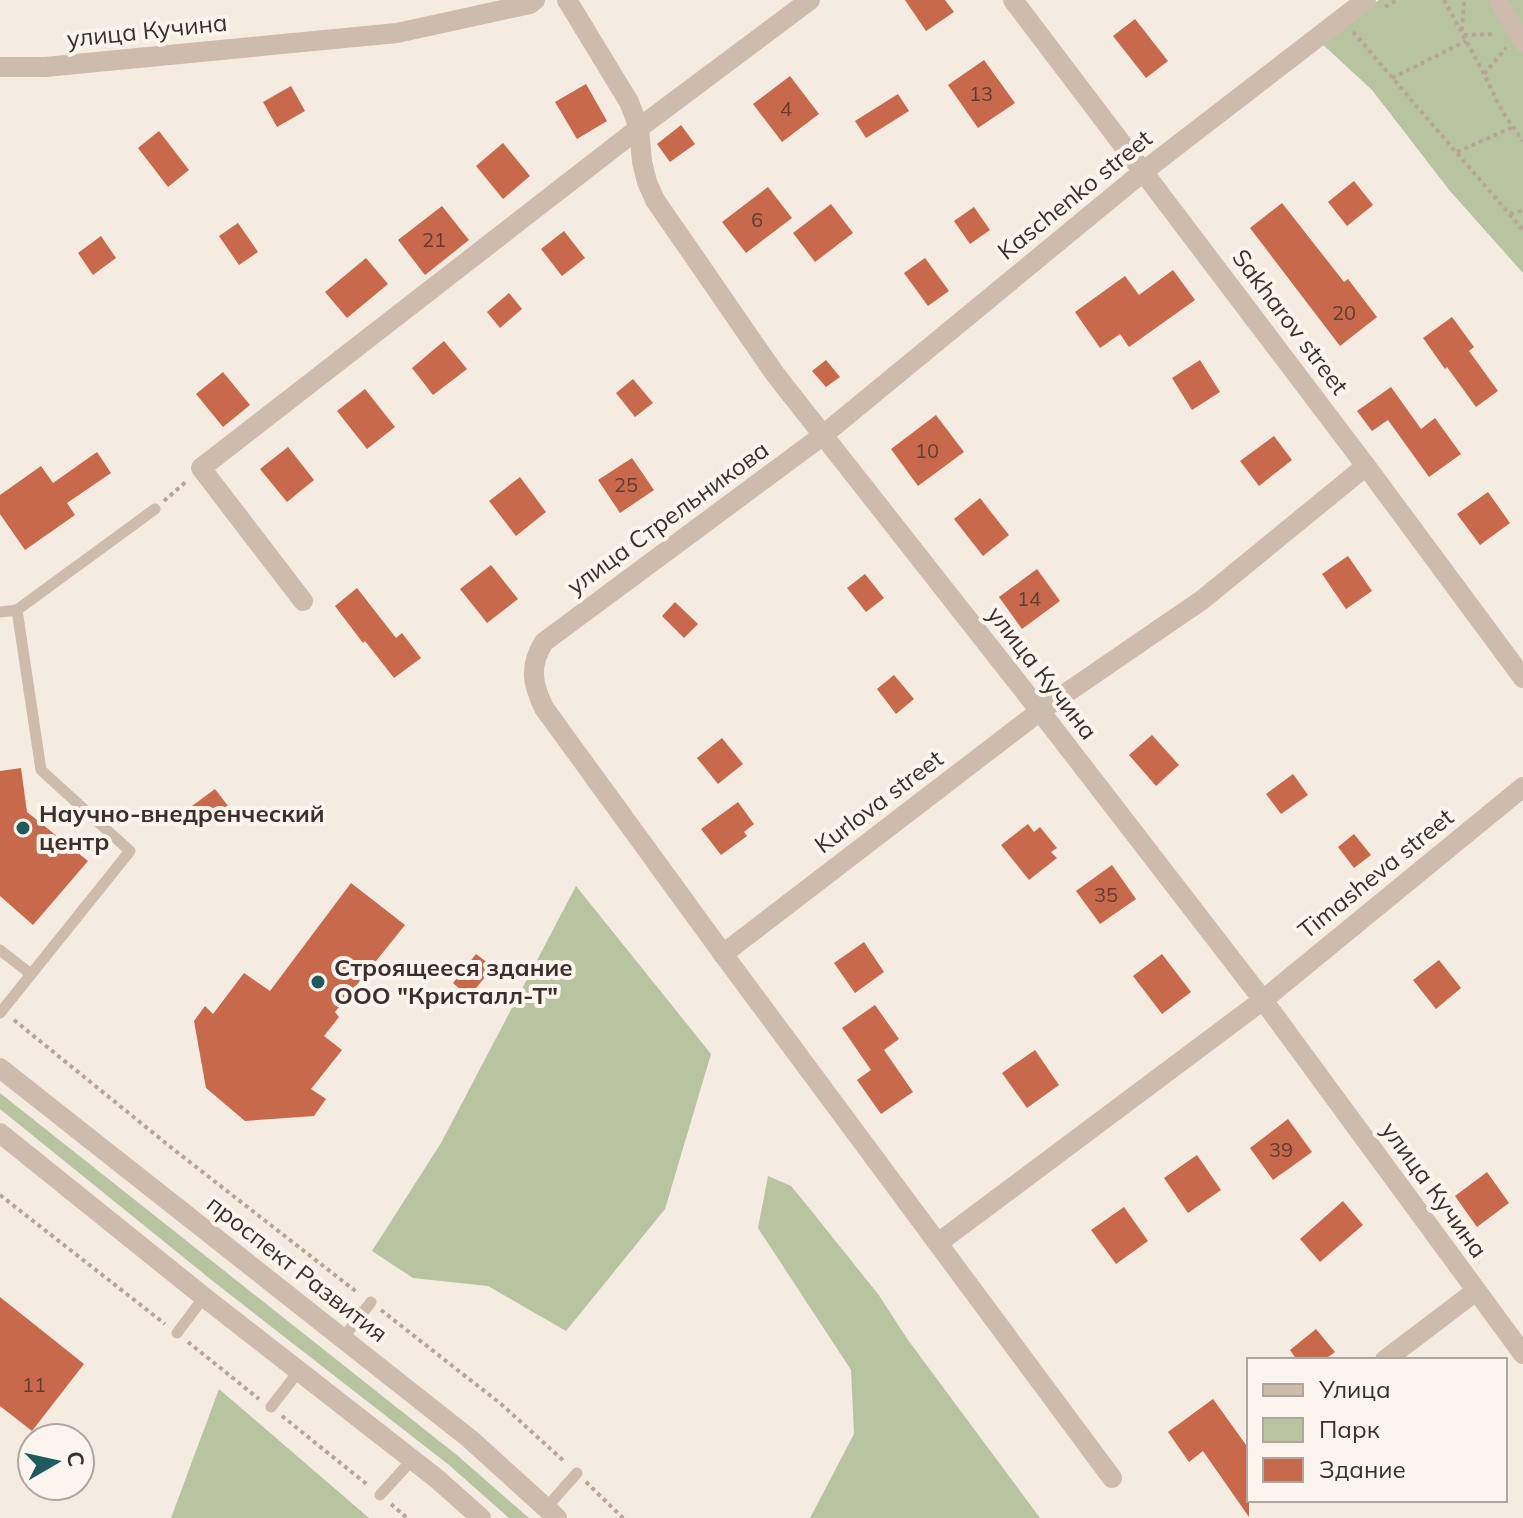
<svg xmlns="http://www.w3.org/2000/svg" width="1523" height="1518" viewBox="0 0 1523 1518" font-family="Mulish,sans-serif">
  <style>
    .green { fill: #b8c4a0 }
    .building { fill: #c8694b }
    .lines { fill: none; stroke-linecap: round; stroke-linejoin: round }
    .path { stroke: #b9a596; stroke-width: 4; stroke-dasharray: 4 4; stroke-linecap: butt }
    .service { stroke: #cdbbac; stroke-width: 11 }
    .pedestrian { stroke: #cdbbac; stroke-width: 18 }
    .minor { stroke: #cdbbac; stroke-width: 20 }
    .tertiary { stroke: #cdbbac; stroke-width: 20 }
    .poi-dot { fill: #1f5a5e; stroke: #fbf5ee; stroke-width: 3 }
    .labels { text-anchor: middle; stroke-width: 8; stroke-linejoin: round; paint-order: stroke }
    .number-label { font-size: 20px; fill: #5e3e33 }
    .street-label { font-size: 24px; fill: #3b302b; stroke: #fbf5ee }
    .poi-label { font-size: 24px; font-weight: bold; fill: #3b302b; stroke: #fbf5ee; text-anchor: start }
  </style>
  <rect width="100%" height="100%" fill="#f4ebe1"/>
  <g class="green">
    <polygon points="1379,0 1523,0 1523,273 1450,191 1372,90 1319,41"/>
    <polygon points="576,886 711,1054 665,1209 566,1331 488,1286 413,1278 372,1251 441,1143"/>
    <polygon points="0,1093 458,1456 529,1518 509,1518 449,1465 214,1282 0,1109"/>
    <polygon points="768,1176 791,1186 801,1198 878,1294 908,1340 1040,1518 810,1518 854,1434 851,1370 758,1228"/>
    <polygon points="219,1389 369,1518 171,1518"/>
  </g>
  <g class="building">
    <polygon points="905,0 945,0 954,12 926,31"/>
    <polygon points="1135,19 1168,61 1146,78 1113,36"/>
    <polygon points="984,60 1015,103 978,128 948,85"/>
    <polygon points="790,76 819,114 782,142 753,104"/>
    <polygon points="586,84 607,121 577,139 555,102"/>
    <polygon points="291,86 305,111 277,127 263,102"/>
    <polygon points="898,94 909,111 866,138 855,121"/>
    <polygon points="681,125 695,144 670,162 657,144"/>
    <polygon points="159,131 189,170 168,187 138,148"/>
    <polygon points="503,143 530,176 503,199 476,166"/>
    <polygon points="1354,181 1373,205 1347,226 1328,202"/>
    <polygon points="768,187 792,218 746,253 722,222"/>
    <polygon points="1282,203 1344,282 1348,279 1377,317 1340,346 1250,228"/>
    <polygon points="831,204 853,233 815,262 793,233"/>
    <polygon points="442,206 469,240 425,275 398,240"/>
    <polygon points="974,207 990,230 970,244 954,221"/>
    <polygon points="238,223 258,252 239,265 219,236"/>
    <polygon points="564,231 585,258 562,276 541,249"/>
    <polygon points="101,236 116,258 93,275 78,253"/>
    <polygon points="366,258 388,284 347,318 325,292"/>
    <polygon points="925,258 949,291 928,306 904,273"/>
    <polygon points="1173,270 1195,300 1129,347 1120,334 1100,348 1075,312 1125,276 1139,295"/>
    <polygon points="509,293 522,309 500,328 487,312"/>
    <polygon points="1452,317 1474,347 1469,351 1498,391 1476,407 1447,367 1445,369 1423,338"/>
    <polygon points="444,341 467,369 433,395 412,368"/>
    <polygon points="826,360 840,377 826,387 812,371"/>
    <polygon points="1200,360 1220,392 1192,410 1172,378"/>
    <polygon points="223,372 250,405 223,427 196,394"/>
    <polygon points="633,379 653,403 635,417 616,393"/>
    <polygon points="1391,387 1421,429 1435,418 1461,454 1429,477 1388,420 1372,431 1357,411"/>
    <polygon points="365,389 395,427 367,449 337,411"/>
    <polygon points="936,415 964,452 918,486 891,449"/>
    <polygon points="1274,436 1292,460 1259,486 1240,461"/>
    <polygon points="288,447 314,480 287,502 260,469"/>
    <polygon points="97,452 111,473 67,503 75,515 25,550 0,514 0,495 41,466 53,483"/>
    <polygon points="632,458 654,490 620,513 598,480"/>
    <polygon points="520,477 546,512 516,536 489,501"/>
    <polygon points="1488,492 1510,523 1480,545 1457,514"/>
    <polygon points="980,498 1009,535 983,556 954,519"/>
    <polygon points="1348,556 1372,591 1346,609 1322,574"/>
    <polygon points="491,565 518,599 487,623 460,589"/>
    <polygon points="1037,569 1060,601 1022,629 999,597"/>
    <polygon points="865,574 884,598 866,612 847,588"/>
    <polygon points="357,588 396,638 402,633 421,658 394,678 365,641 363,643 335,606"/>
    <polygon points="675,602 698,624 684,638 662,616"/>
    <polygon points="894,675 914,699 896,714 877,689"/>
    <polygon points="1152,735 1179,765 1156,786 1129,755"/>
    <polygon points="722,738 743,764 718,784 697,758"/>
    <polygon points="21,768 27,812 88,861 33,925 0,896 0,771"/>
    <polygon points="1293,774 1308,795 1281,814 1266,794"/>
    <polygon points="215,789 228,806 205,824 192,806"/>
    <polygon points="738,802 754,824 744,832 747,836 721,855 701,829"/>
    <polygon points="1028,824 1034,832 1040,827 1057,848 1051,852 1057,858 1029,880 1001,845"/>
    <polygon points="1354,834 1371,855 1354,868 1338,847"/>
    <polygon points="1112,865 1136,899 1100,924 1076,891"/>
    <polygon points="351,883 405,925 335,1012 339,1017 324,1036 342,1050 311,1089 326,1099 314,1116 245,1121 206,1088 194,1021 205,1006 213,1014 244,973 270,991"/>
    <polygon points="864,942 884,972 855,993 834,963"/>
    <polygon points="476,954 493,967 469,997 453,983"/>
    <polygon points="1162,954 1191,992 1162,1014 1133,976"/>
    <polygon points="1439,960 1461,988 1436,1009 1413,980"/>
    <polygon points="875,1005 899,1039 884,1050 913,1092 881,1114 857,1080 871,1070 842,1028"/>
    <polygon points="1035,1050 1059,1085 1027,1108 1002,1073"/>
    <polygon points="1288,1119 1312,1152 1273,1180 1250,1148"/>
    <polygon points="1197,1155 1221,1190 1188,1213 1164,1178"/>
    <polygon points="1487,1172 1509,1203 1477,1227 1455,1196"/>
    <polygon points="1343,1201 1363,1225 1320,1262 1300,1239"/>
    <polygon points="1124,1207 1148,1241 1116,1264 1091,1230"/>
    <polygon points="0,1297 84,1364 32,1431 0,1406"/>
    <polygon points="1316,1329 1335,1352 1324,1360 1297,1360 1290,1350"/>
    <polygon points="1213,1399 1249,1449 1249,1517 1203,1451 1189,1462 1168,1432"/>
  </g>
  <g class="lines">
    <g class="path">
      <polyline points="1444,0 1481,68 1502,111 1523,141"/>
      <polyline points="1385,7 1397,0"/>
      <polyline points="1462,30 1464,0"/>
      <polyline points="1353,32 1523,230"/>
      <polyline points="1464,35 1496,34"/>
      <polyline points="1484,74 1506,48"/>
      <polyline points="1392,78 1466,41"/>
      <polyline points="1457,152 1513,127"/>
      <polyline points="1510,214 1523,210"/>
      <polyline points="164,501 188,480"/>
      <polyline points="14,1020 173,1149 358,1293"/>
      <polyline points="0,1195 165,1324"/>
      <polyline points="381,1310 501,1404 565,1462"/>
      <polyline points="188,1342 259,1399"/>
      <polyline points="282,1416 369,1486"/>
      <polyline points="586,1482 623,1518"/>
      <polyline points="391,1504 407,1518"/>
    </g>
    <g class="service">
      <polyline points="0,612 17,610"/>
      <polyline points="0,950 31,974"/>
      <polyline points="0,1013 130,851 41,770 17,610 155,509"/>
      <polyline points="177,1333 204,1297"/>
      <polyline points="343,1338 371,1302"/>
      <polyline points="271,1407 299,1371"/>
      <polyline points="380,1495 412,1460"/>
      <polyline points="546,1508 577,1473"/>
    </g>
    <polyline class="pedestrian" points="1498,0 1523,43"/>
    <g class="minor">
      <polyline points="567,0 629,102 639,128 642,162 647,182 655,200 775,374 1040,711 1263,1000 1523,1354"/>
      <polyline points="1013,0 1366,466 1523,678"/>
      <path d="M1366 0 1144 171 822 436 544 642C529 666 532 683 544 708L723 954 1040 711 1202 600 1366 466"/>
      <polyline points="0,67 45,67 397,33 530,4 535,0"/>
      <polyline points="303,601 201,468 639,128 810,0"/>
      <polyline points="723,954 1112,1478"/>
      <polyline points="938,1243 1263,1000 1523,787"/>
      <polyline points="1385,1360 1476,1291"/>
    </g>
    <g class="tertiary">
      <polyline points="0,1068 470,1439 557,1518"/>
      <polyline points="0,1133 204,1297 436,1478 481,1518"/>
    </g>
  </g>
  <g class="poi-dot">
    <circle cx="23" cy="828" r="8"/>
    <circle cx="318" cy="982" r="8"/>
  </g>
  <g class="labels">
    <g class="number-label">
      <text x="981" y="101">13</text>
      <text x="786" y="116">4</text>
      <text x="757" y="227">6</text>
      <text x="434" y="247">21</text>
      <text x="1344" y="320">20</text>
      <text x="927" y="458">10</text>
      <text x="626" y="492">25</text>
      <text x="1029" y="606">14</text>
      <text x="1106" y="902">35</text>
      <text x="1281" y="1157">39</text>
      <text x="34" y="1392">11</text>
    </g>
    <g class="street-label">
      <text transform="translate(147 31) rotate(-6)" y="8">улица Кучина</text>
      <text transform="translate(1075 195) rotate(-39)" y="8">Kaschenko street</text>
      <text transform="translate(1290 322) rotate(53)" y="8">Sakharov street</text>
      <text transform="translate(668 518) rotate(-36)" y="8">улица Стрельникова</text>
      <text transform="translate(1042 673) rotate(52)" y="8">улица Кучина</text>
      <text transform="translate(879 802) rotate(-37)" y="8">Kurlova street</text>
      <text transform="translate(1376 874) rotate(-39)" y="8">Timasheva street</text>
      <text transform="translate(1434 1190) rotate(54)" y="8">улица Кучина</text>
      <text transform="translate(297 1269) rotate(38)" y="8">проспект Развития</text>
    </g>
    <g class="poi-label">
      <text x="39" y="822">Научно-внедренческий<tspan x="39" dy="28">центр</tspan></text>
      <text x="334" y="976">Строящееся здание<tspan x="334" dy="28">ООО "Кристалл-Т"</tspan></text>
    </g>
  </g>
  <rect x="1247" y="1358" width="260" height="144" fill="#fbf5ee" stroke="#aea6a0" stroke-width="2"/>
  <rect x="1263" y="1384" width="40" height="12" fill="#cdbbac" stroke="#aea6a0" stroke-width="2"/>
  <text x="1319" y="1398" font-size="24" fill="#3b302b">Улица</text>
  <rect x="1263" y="1418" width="40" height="24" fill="#b8c4a0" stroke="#aea6a0" stroke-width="2"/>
  <text x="1319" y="1438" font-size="24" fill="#3b302b">Парк</text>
  <rect x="1263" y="1458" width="40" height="24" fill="#c8694b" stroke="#aea6a0" stroke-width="2"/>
  <text x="1319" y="1478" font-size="24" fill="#3b302b">Здание</text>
  <g transform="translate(56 1462) rotate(81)"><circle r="38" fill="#fbf5ee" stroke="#aea6a0" stroke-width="2"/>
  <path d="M0-6L14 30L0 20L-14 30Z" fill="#1f5a5e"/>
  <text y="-12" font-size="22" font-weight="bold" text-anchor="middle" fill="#3b302b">С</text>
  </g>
</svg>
